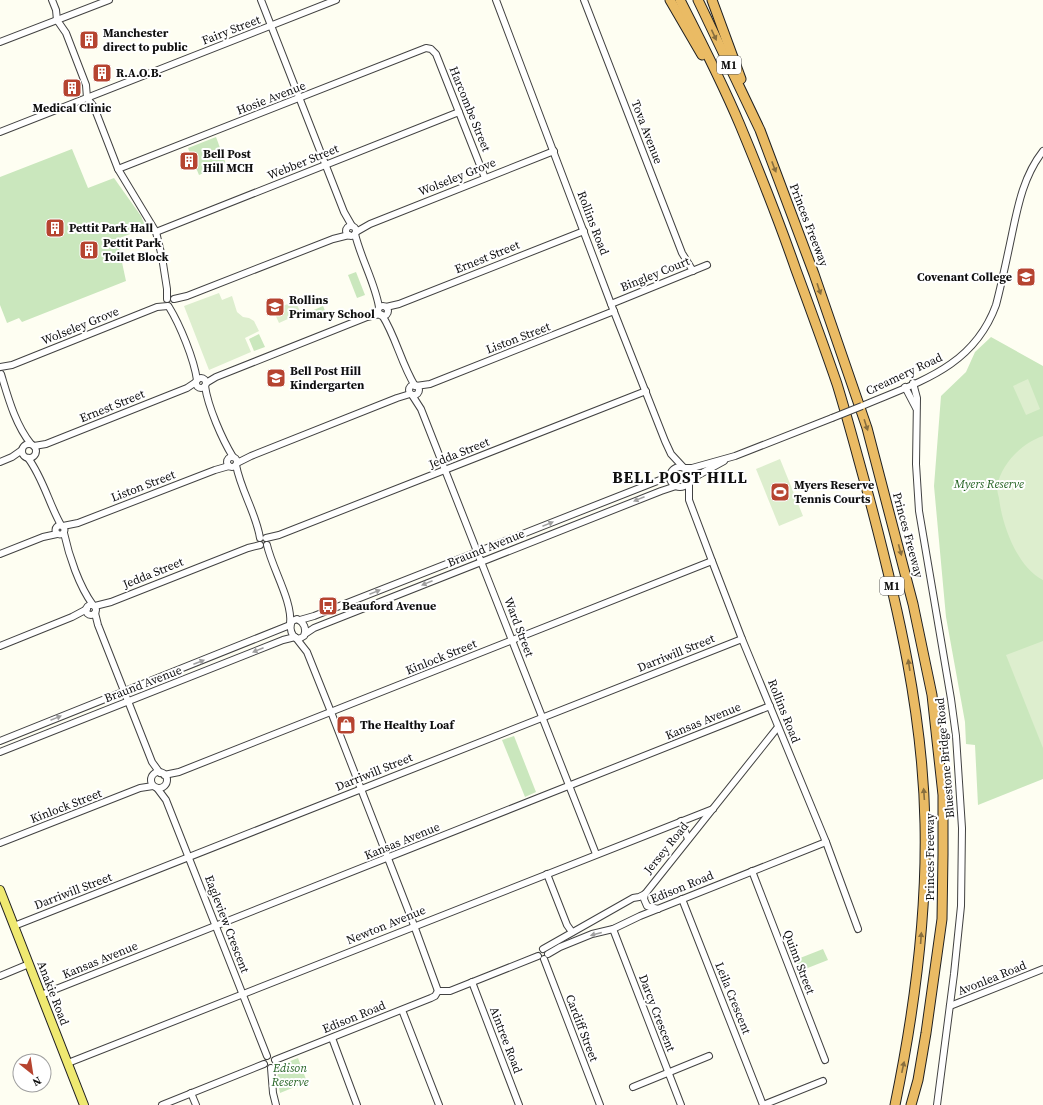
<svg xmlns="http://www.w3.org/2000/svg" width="1043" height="1105" viewBox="0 0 1043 1105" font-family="'Source Serif 4',serif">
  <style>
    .green { fill: #cae7bd }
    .pitch { fill: #ddeece }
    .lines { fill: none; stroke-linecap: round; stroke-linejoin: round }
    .minor-casing { stroke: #424242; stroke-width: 8 }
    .major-casing { stroke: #202020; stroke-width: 10 }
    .highway-casing { stroke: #202020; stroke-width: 11 }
    .minor { stroke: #fff; stroke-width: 6 }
    .major { stroke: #efe971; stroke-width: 8 }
    .highway { stroke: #eabb64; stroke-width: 9 }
    .minor-bridge-casing { stroke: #424242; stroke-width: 8; stroke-linecap: butt }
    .minor-bridge { stroke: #fff; stroke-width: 6 }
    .oneway { fill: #876e3e }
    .oneway2 { fill: #9f9f9f }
    .labels { text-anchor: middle; stroke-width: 4; stroke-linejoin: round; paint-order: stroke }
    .shield { fill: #fff; stroke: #575757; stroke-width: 1 }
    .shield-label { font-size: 11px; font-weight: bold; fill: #0f0f0f }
    .street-label { font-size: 12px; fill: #0f0f0f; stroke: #fff }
    .poi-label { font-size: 12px; font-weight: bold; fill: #0f0f0f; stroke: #fff; text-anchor: start }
    .park-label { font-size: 12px; font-style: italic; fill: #246323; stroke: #fff }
    .district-label { font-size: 16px; font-weight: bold; letter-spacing: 1px; fill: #0f0f0f; stroke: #fff }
  </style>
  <rect width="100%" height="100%" fill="#fefef2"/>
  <g class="green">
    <polygon points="216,137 226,164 199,175 188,148"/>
    <polygon points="72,149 88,188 114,178 141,216 146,228 117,239 126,281 22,322 19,318 7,323 0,305 0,177"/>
    <polygon points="356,272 365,295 357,298 348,275"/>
    <polygon points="323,306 326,313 312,319 309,312"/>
    <polygon points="259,334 265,347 254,351 249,339"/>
    <polygon points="991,337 1043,366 1043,779 978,805 975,745 966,744 965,722 946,617 934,486 941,396 966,372 975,352"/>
    <polygon points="514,736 536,792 525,797 502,740"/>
    <polygon points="823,949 828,960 800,971 795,960"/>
    <polygon points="298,1058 307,1082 280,1093 277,1078 280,1065"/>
  </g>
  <g class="pitch">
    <polygon points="219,293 222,300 232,296 237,312 243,317 249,318 254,321 259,331 245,338 251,352 209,370 184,306"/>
    <polygon points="295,301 301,313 279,323 273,310"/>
    <polygon points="1028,379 1040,409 1026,415 1013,386"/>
    <path d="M1043 436V580C1017 567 1002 525 999 498 998 495 997 490 997 486 1002 463 1022 443 1043 436Z"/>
    <polygon points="780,459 803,516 779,526 756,469"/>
    <polygon points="1043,641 1043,748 1006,655"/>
  </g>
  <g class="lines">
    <defs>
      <g id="minor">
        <polyline points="52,0 56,10 57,20 66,33 86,85 87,98 94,107 118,169 156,232 162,257 167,289 167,299"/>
        <polyline points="261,0 344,212 352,226"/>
        <polyline points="496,0 611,304 665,441 671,454 684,468"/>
        <polyline points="584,0 682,253 693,271"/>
        <polyline points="0,42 109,0"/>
        <polyline points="0,132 336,0"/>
        <polyline points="118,169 426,48 431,49 436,54 485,178"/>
        <circle cx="351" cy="231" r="5"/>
        <polyline points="156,232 459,112"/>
        <polyline points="356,232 370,224 554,151"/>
        <path d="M355 234C361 259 375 283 379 307"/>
        <polyline points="174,299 187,296 333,239 349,235"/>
        <polyline points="611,304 707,265"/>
        <circle cx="383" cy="311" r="5"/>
        <path d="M169 307C180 325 194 359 197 380"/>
        <polyline points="386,307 399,304 584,231"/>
        <path d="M382 315C396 337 401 363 415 386"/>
        <polyline points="0,367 12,365 157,307 168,306"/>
        <path d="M1 374C8 397 15 424 31 444"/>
        <circle cx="201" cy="383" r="5"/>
        <polyline points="206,383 216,377 367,317 380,314"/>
        <polyline points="913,383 917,398 916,464 919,511 951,699 956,736 962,828 961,906 954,974 937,1105"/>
        <circle cx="414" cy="390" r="5"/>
        <path d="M205 386C208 407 222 439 233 457"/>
        <polyline points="416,386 430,384 614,311"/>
        <polyline points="905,387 916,408"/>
        <polyline points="412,395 421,409 596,854"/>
        <path d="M862 406C918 382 973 368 996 305 1002 282 1007 258 1012 234 1018 205 1024 175 1043 151"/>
        <circle cx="29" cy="451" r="7"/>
        <polyline points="34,446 46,444 187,388 196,382"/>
        <circle cx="232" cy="462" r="5"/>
        <path d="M28 458C43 478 49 504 61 525"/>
        <polyline points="0,462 12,457 22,450"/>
        <polyline points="237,463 251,456 397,398 410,394"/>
        <path d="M236 465C241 491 256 513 260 538"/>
        <circle cx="680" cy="477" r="10"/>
        <polyline points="685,468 692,468 735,456 832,418"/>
        <polyline points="689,481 693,478 724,461"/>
        <polyline points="689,483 689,500 712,561 742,639 826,842 858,929"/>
        <circle cx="60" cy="530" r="4.5"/>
        <polyline points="63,526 78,523 215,470 229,466"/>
        <path d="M64 533C69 556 79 586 93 605"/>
        <polyline points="266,538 279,535 646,391"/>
        <path d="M267 545C272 568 293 602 290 624"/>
        <polyline points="0,554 43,537 57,534"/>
        <circle cx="91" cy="610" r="5"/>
        <polyline points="95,606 111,602 248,548 260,545"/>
        <polyline points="95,613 98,625 152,762 160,773"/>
        <path d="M297 619C304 622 307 629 304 636 294 644 288 630 292 621Z"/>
        <polyline points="300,620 314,616 665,478 671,474"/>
        <polyline points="305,634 314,628 661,491 676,486"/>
        <polyline points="296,638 307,652 331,712 412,920 438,991 450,991 538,956"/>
        <polyline points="0,646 72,617 87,609"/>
        <polyline points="0,741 290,625"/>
        <polyline points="0,752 283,640 295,637"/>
        <circle cx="159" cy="780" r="8"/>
        <polyline points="164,775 179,772 712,561"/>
        <polyline points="157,788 166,800 267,1056"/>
        <polyline points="681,821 688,839"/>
        <polyline points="0,843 140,788 153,786"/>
        <polyline points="752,871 825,1060"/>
        <polyline points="547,874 567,925 572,932"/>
        <polyline points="645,894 644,899 647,906 658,909"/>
        <polyline points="682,899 763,1105"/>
        <polyline points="14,926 742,639"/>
        <polyline points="613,929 681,1105"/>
        <polyline points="543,949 633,898 639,897 645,894 778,727"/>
        <polyline points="548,954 560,947 592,934 613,929 640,916 826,842"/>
        <polyline points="544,959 600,1105"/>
        <polyline points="0,976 29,964"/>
        <polyline points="472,982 519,1105"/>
        <polyline points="41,995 770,706"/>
        <polyline points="950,1006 1043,969"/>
        <polyline points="402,1010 439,1105"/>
        <polyline points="332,1038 357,1105"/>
        <polyline points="275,1060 431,998 435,996 438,991"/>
        <polyline points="68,1063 713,809"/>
        <polyline points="271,1068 273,1093 276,1105"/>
        <polyline points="633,1087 709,1056"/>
        <polyline points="191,1093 196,1105"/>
        <polyline points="162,1105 264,1064"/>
        <polyline points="763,1105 823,1081"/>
      </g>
      <polyline id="major" points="0,890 84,1105"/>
      <g id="highway">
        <polyline points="670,0 702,55"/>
        <path d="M680 0C701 41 722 82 740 125 760 173 779 221 796 270 810 308 824 346 837 384 849 423 859 462 870 501 898 607 923 714 925 824 927 919 914 1013 895 1105"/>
        <polyline points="698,0 760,130 814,274 867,428 913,604 932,695 943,795 943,854 942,919 926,1033 918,1080 911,1105"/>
        <polyline points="712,0 741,79"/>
      </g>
    </defs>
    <use href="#minor" class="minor-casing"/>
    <use href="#major" class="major-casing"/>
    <use href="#highway" class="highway-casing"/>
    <use href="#minor" class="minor"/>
    <use href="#major" class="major"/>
    <use href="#highway" class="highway"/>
    <defs>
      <polyline id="minor-bridge" points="832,418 862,406"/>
    </defs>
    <use href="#minor-bridge" class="minor-bridge-casing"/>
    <use href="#minor-bridge" class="minor-bridge"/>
  </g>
  <defs><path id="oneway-solid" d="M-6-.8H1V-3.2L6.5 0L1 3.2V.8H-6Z"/></defs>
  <g class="oneway">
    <use href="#oneway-solid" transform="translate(714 35) rotate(65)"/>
    <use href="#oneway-solid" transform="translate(774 167) rotate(69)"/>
    <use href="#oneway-solid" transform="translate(819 289) rotate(71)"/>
    <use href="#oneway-solid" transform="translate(866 425) rotate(72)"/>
    <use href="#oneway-solid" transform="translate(900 550) rotate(75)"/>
    <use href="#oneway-solid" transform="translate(909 665) rotate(-99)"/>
    <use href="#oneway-solid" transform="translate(924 794) rotate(-94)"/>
    <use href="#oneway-solid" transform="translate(921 938) rotate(-86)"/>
    <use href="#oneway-solid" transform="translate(903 1067) rotate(-78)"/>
  </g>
  <g class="oneway2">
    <use href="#oneway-solid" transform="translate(639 499) rotate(158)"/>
    <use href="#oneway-solid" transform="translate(548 524) rotate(-22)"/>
    <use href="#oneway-solid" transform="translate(427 583) rotate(158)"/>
    <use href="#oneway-solid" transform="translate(375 592) rotate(-22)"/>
    <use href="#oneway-solid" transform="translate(258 650) rotate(158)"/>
    <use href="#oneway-solid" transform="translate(199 662) rotate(-21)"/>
    <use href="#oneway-solid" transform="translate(56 718) rotate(-22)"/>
    <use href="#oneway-solid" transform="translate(596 934) rotate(165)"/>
  </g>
  <defs>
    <symbol id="building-square" viewBox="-11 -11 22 22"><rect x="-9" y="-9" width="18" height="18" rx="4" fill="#b64430" stroke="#fff"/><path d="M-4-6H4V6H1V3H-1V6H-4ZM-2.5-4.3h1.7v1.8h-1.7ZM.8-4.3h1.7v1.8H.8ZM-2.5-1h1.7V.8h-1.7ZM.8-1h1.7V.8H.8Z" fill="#fff"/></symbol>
    <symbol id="school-square" viewBox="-11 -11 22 22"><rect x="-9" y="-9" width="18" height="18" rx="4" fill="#b64430" stroke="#fff"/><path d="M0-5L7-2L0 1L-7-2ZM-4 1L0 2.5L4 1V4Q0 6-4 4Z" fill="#fff"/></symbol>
    <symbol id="stadium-square" viewBox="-11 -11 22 22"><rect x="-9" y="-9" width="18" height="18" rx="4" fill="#b64430" stroke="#fff"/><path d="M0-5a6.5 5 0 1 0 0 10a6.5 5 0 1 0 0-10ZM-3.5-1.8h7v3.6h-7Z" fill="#fff"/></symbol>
    <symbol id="bus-square" viewBox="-11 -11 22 22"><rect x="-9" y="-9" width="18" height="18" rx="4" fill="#b64430" stroke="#fff"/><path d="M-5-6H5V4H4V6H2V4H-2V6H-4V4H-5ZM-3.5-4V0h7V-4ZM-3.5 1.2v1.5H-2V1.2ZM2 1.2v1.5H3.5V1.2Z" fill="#fff"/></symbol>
    <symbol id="shop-square" viewBox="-11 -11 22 22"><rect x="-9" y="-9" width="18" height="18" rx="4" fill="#b64430" stroke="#fff"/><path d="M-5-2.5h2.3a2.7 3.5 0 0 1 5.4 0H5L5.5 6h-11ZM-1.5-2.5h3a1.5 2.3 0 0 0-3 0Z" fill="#fff"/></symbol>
  </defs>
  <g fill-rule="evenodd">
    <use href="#building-square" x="78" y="29" width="22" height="22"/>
    <use href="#building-square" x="91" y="62" width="22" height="22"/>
    <use href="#building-square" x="61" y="77" width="22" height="22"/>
    <use href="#building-square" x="178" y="150" width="22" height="22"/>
    <use href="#building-square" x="44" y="217" width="22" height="22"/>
    <use href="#building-square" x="78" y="239" width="22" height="22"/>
    <use href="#school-square" x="1015" y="266" width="22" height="22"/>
    <use href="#school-square" x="264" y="296" width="22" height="22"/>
    <use href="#school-square" x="265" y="367" width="22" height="22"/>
    <use href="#stadium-square" x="769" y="481" width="22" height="22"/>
    <use href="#bus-square" x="317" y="595" width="22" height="22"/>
    <use href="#shop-square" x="335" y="714" width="22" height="22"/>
  </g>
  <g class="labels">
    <g class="shield">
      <rect x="717" y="56" width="24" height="18" rx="3"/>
      <rect x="880" y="577" width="24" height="18" rx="3"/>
    </g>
    <g class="shield-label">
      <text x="729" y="69">M1</text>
      <text x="892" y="590">M1</text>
    </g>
    <g class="street-label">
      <text transform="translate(231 30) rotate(-21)" y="4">Fairy Street</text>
      <text transform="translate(271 98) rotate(-21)" y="4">Hosie Avenue</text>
      <text transform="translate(470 109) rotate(68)" y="4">Harcombe Street</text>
      <text transform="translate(647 132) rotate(69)" y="4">Tova Avenue</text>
      <text transform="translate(303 162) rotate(-22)" y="4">Webber Street</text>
      <text transform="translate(457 177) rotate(-22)" y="4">Wolseley Grove</text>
      <text transform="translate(593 223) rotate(69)" y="4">Rollins Road</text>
      <text transform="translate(809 225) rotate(69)" y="4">Princes Freeway</text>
      <text transform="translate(487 257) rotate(-22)" y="4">Ernest Street</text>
      <text transform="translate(655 274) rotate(-22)" y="4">Bingley Court</text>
      <text transform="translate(80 326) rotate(-22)" y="4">Wolseley Grove</text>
      <text transform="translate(518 338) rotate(-21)" y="4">Liston Street</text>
      <text transform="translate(904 374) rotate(-25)" y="4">Creamery Road</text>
      <text transform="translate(112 406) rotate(-22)" y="4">Ernest Street</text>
      <text transform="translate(459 453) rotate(-22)" y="4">Jedda Street</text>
      <text transform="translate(143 486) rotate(-21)" y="4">Liston Street</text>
      <text transform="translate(908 535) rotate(75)" y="4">Princes Freeway</text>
      <text transform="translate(486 548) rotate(-22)" y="4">Braund Avenue</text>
      <text transform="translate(153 573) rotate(-22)" y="4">Jedda Street</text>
      <text transform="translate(519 627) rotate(69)" y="4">Ward Street</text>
      <text transform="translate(676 653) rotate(-22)" y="4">Darriwill Street</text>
      <text transform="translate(441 657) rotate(-22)" y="4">Kinlock Street</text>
      <text transform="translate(143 684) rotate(-21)" y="4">Braund Avenue</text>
      <text transform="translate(784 711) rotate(68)" y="4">Rollins Road</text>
      <text transform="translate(703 721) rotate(-22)" y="4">Kansas Avenue</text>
      <text transform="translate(945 758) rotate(-95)" y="4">Bluestone Bridge Road</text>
      <text transform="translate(374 772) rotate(-22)" y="4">Darriwill Street</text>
      <text transform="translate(66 806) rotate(-21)" y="4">Kinlock Street</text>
      <text transform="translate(402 841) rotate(-22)" y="4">Kansas Avenue</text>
      <text transform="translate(666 848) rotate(-51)" y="4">Jersey Road</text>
      <text transform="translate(930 857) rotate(-90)" y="4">Princes Freeway</text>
      <text transform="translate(682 887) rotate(-22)" y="4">Edison Road</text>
      <text transform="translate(73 891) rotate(-21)" y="4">Darriwill Street</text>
      <text transform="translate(227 924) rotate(69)" y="4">Eagleview Crescent</text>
      <text transform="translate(386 925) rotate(-22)" y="4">Newton Avenue</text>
      <text transform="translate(100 960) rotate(-22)" y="4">Kansas Avenue</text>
      <text transform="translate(799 962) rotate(69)" y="4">Quinn Street</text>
      <text transform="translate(992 978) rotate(-22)" y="4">Avonlea Road</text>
      <text transform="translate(53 993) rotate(69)" y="4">Anakie Road</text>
      <text transform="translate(733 998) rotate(68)" y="4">Leila Crescent</text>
      <text transform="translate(657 1013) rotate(69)" y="4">Darcy Crescent</text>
      <text transform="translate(354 1017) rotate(-22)" y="4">Edison Road</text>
      <text transform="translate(582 1028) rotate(69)" y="4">Cardiff Street</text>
      <text transform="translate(506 1040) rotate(69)" y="4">Aintree Road</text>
    </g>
    <g class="poi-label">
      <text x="103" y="37">Manchester<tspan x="103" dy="14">direct to public</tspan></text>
      <text x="116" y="77">R.A.O.B.</text>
      <text x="72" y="112" text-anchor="middle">Medical Clinic</text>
      <text x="203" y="158">Bell Post<tspan x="203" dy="14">Hill MCH</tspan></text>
      <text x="69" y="232">Pettit Park Hall</text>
      <text x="103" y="247">Pettit Park<tspan x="103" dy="14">Toilet Block</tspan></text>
      <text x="1012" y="281" text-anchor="end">Covenant College</text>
      <text x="289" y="304">Rollins<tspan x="289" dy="14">Primary School</tspan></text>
      <text x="290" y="375">Bell Post Hill<tspan x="290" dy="14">Kindergarten</tspan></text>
      <text x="794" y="489">Myers Reserve<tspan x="794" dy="14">Tennis Courts</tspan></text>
      <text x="342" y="610">Beauford Avenue</text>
      <text x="360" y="729">The Healthy Loaf</text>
    </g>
    <g class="park-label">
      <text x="989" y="488">Myers Reserve</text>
      <text x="290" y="1072">Edison<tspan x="290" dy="14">Reserve</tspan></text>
    </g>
    <g class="district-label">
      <text x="680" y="483">BELL POST HILL</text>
    </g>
  </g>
  <g transform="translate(32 1073) rotate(150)"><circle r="19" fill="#ffffff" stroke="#9f9f9f"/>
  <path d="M0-3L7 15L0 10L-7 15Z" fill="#b64430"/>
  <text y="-6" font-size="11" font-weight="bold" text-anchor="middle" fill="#0f0f0f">N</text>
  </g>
</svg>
